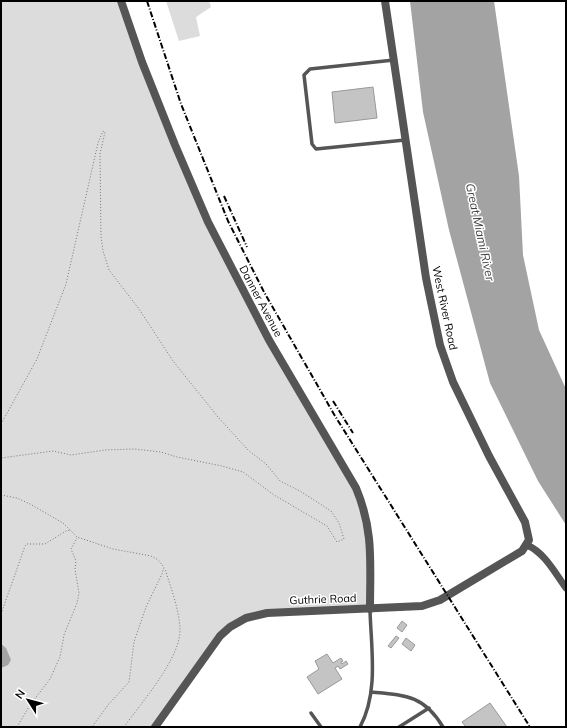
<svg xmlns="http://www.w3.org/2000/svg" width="567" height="728" viewBox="0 0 567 728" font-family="Mulish,sans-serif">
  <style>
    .green { fill: #dcdcdc }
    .water { fill: #a3a3a3 }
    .building { fill: #c4c4c4; stroke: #999 }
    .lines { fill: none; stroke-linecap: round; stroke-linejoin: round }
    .path { stroke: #777; stroke-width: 1; stroke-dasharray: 1 2; stroke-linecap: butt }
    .service { stroke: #555; stroke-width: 3.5 }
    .minor { stroke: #555; stroke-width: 7 }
    .tertiary { stroke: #555; stroke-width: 8 }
    .rail { stroke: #000; stroke-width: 2; stroke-dasharray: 6 2 1 2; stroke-linecap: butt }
    .labels { text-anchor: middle; stroke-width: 3; stroke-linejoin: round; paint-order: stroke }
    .street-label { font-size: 11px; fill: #000; stroke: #fff }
    .water-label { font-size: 12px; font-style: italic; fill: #444; stroke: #fff }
  </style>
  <rect width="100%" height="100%" fill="#fff"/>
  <g class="green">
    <polygon points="1,1 121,1 208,222 364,507 370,609 277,612 230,627 155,727 1,727"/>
    <polygon points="166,1 209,1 211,7 196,17 200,36 179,41"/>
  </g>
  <g class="water">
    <polygon points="410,1 494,1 519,176 523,255 539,330 566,389 566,525 538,481 490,383 449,230 423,112"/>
    <polygon points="1,644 6,648 11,660 8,665 1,668"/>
  </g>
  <g class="building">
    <polygon points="373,87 377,118 335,123 332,92"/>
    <polygon points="402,621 407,625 402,632 397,628"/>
    <polygon points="396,636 399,638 391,648 388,646"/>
    <polygon points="406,638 415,645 411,651 402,644"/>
    <polygon points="327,654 333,663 341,658 343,661 341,662 342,664 346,661 348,664 340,669 338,666 335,668 342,679 318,694 307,677 319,669 315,661"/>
    <polygon points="490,703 507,727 466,727 462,722"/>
  </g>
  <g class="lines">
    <g class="path">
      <polyline points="1,424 37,359 66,284 98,143 103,131 105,132 100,154 101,236 103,251 109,270 139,309 173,361 218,417 248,450 266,464 280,481 300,491 331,511 339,523 344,539 337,542 327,526 274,495 243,472 222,466 177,457 161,452 134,449 105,450 71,455 53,451 1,458"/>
      <polyline points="1,495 17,498 30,504 63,523 77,537 113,549 151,556 157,559 164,567 162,574 146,607 134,642 129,682 108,705 92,727"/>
      <polyline points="1,614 25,546 27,544 45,544 66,531 71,530"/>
      <polyline points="17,727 30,705 50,679 60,657 64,635 77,603 79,593 75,569 76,561 71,549 77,538"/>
      <path d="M124 727C141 703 181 658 180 629 179 609 171 588 165 569"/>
    </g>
    <g class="service">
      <polyline points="394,60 310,69 304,75 312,144 316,149 405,140"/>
      <path d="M371 692C405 695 424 695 443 727"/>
      <polyline points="311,713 321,727"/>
      <path d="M360 727C379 692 371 648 370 610"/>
      <polyline points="399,727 429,708"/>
    </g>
    <path class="minor" d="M527 545C545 553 555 573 566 588"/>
    <g class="tertiary">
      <path d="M121 1 142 62 175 145 208 222 269 340 356 488C374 531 370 563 370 609"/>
      <polyline points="155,727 220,636 230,627 246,618 267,613 422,606 440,600 522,551 529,540 525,522 489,456 453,382 440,345 426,278 385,1"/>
    </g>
    <g class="rail">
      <polyline points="147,1 181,104 228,221 264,292 335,416 530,727"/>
      <polyline points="224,196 247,247"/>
      <polyline points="333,401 353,433"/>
    </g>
  </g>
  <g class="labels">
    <g class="street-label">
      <text transform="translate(261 301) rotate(62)" y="4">Danner Avenue</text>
      <text transform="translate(445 308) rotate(78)" y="4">West River Road</text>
      <text transform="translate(323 599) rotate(-2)" y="4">Guthrie Road</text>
    </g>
    <g class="water-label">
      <text transform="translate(480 232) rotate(78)" y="4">Great Miami River</text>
    </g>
  </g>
  <rect width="567" height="728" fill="none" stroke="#000000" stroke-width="4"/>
  <g transform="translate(28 700) rotate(306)" stroke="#ffffff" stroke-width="3" paint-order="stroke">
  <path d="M0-3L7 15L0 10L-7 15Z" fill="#000000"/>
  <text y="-6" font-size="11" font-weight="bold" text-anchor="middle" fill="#000000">N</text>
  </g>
</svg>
